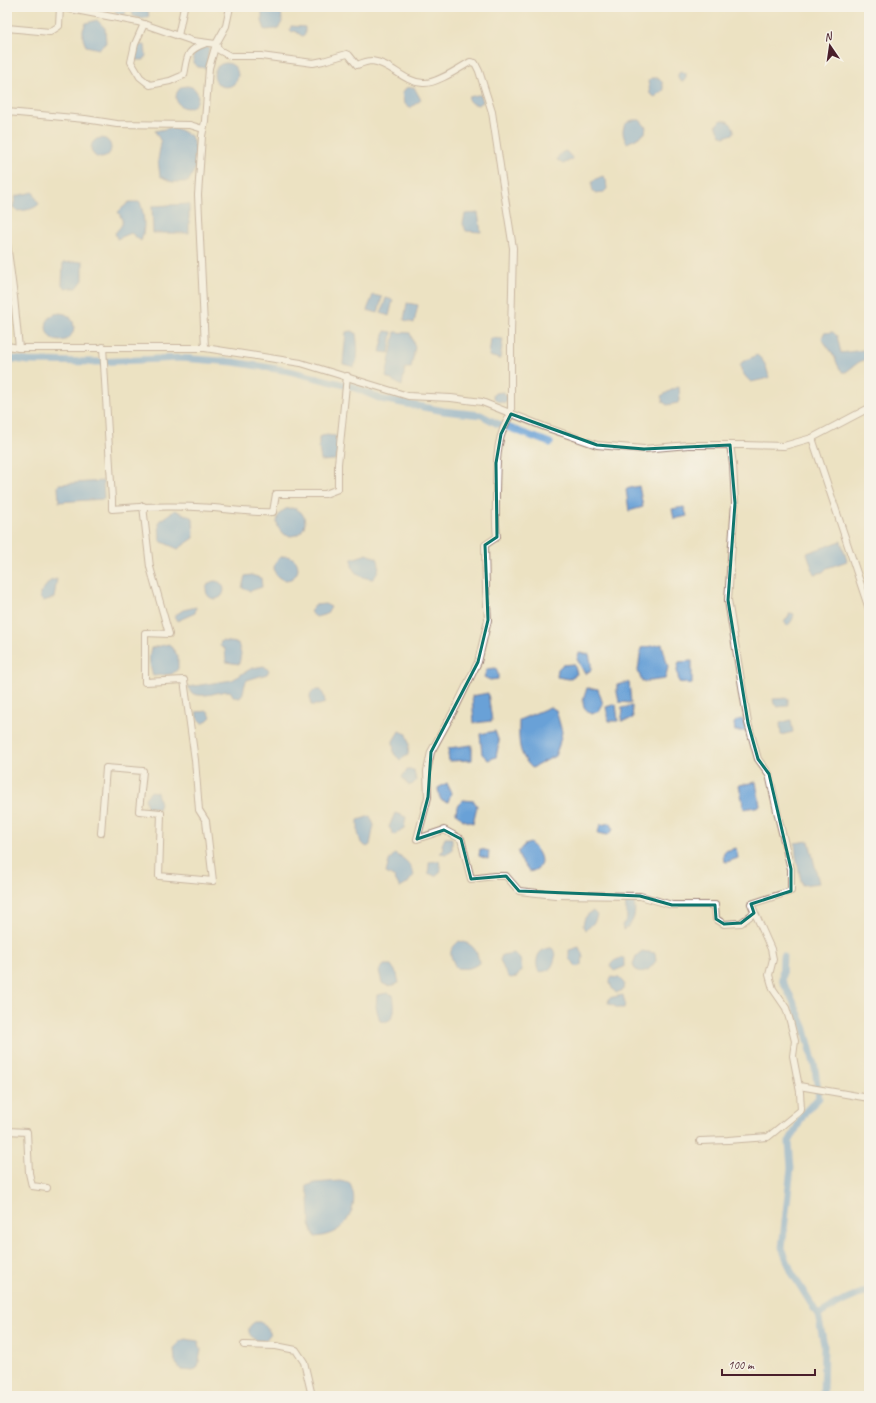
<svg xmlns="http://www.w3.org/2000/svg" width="876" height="1403" viewBox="0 0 876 1403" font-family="Caveat,sans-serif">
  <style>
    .water { fill: #69a1d7; stroke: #5a6081 }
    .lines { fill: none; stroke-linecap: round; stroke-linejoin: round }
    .canal { stroke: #69a1d7; stroke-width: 7 }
    .street-casing { stroke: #9b8076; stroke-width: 8 }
    .street { stroke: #fff; stroke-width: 6 }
    .marked { fill: none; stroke: #0f766e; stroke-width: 3; stroke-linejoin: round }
  </style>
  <rect width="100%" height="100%" fill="#f7f3e8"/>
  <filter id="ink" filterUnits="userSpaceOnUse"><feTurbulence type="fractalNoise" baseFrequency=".025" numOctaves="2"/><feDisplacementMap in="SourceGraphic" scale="8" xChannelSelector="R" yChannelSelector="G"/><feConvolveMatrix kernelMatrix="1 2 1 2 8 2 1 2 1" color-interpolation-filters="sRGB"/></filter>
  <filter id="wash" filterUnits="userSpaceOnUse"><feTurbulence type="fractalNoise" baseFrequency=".012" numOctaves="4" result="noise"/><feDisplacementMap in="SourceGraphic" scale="16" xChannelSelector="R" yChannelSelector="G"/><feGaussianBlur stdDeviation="0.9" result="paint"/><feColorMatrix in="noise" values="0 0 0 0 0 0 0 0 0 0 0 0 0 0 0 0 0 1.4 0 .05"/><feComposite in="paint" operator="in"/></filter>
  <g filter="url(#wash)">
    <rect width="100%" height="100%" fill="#ece2c2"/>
    <g class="water">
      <polygon points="115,7 126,7 125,15 117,15 115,11"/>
      <polygon points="134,7 147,7 149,16 143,19 133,16 132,10"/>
      <polygon points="266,7 281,7 282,22 278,29 265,30 262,21 262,9"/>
      <path d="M97 20 105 28 106 43 99 49 86 46C82 38 81 32 86 23Z"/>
      <polygon points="291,26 305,27 305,35 302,36 295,31 292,32 290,30"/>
      <polygon points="141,45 145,45 146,55 144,60 135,60 137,47"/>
      <polygon points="205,46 209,48 206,68 198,67 193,63 194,50"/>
      <circle cx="226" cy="75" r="12"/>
      <path d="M680 71 686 73V78L683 82 679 80C677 76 678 74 680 71Z"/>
      <polygon points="651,78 658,78 662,82 664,90 655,97 650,94 648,81"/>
      <circle cx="187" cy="97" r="11"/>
      <polygon points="414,87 421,100 410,108 404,103 402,93 406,88"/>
      <polygon points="477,95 481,95 483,102 478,105 471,103 468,100 469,97"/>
      <path d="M633 120H640L646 127 645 133 636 139 627 143C621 134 621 123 633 120Z"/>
      <path d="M723 120C729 121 734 125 734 132L733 134 724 137 721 135 716 125 720 121Z"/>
      <polygon points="174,127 191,136 196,150 195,169 188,182 172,182 160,176 158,160 161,142 155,131"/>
      <circle cx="101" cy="148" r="10"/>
      <path d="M566 151 568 153 573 159 563 164 557 160C558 155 561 152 566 151Z"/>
      <path d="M603 176 606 179 607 189 604 192 594 193C589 181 593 180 603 176Z"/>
      <path d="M33 192 39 204C33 210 26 210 18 211L13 207 16 196Z"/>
      <path d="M129 202H140C144 213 146 229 141 241L131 233 117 239 115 233C123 224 125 223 118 212Z"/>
      <polygon points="189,204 189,233 153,233 152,206"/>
      <polygon points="478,213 481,232 466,231 463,224 465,214"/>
      <polygon points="83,261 83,280 77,288 66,288 62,285 63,263"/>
      <polygon points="373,295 382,297 378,313 367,310"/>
      <polygon points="386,298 393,300 389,316 381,313"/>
      <polygon points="407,303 418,305 414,323 404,320"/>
      <circle cx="60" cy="327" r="14"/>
      <path d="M352 331 356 333C357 343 360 357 354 367L343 364 346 332Z"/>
      <polygon points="385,331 392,332 389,353 380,352"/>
      <polygon points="395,332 410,333 415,347 411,368 405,368 402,386 386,377"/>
      <path d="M833 332 837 336 841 353 863 350 869 354 867 359 859 362 846 372H842C838 367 837 363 835 358 832 351 825 345 822 338L824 333Z"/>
      <polygon points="491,338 503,339 500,359 489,356"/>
      <path d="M757 355C765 361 767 368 769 378L751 382C746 378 742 373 740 366L742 362Z"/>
      <polygon points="679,387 680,400 678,403 667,405 663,402 661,396 675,388"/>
      <polygon points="503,392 508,398 505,403 497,401 494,398 493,395 495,393"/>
      <polygon points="326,435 336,436 338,451 335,460 321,461 319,447 319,437"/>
      <polygon points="103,481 104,499 59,502 58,487 59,484"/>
      <polygon points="639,486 643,507 629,511 626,489"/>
      <polygon points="684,507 687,516 674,519 672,509"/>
      <circle cx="291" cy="522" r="14"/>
      <polygon points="175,510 193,518 194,538 178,549 160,541 159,521"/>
      <polygon points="841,541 847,561 827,568 823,572 814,574 807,553"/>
      <path d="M367 554 377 558C381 565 378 574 373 579 361 578 350 573 352 559Z"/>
      <circle cx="286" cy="568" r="12"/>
      <polygon points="251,575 261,578 262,587 250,591 242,588 245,576"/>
      <polygon points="57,579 54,598 43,601 40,598 40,593 50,581"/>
      <circle cx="215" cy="590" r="9"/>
      <polygon points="325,604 331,607 327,614 316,617 310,612 315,605"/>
      <polygon points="196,607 195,613 177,621 174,616 183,610"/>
      <path d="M793 613 794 614C793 619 792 622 787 626L784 621 789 616V614Z"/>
      <polygon points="221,641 238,643 241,654 239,664 226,662 225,649 220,646"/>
      <path d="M169 644 178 656V669L172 674 153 676C150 666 148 658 151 648Z"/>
      <polygon points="662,644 668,667 665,679 642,682 638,671 641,648"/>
      <polygon points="579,653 589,654 591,663 591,670 585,674 577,659"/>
      <polygon points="692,661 692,684 679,682 677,670 679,662"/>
      <polygon points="574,664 577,674 569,679 557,677 558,669 562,665"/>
      <path d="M264 666 269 670 267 674 247 680C243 686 245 692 240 698L234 697 230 691C217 691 205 699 191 693L188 687 232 680 252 668Z"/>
      <polygon points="496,668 498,674 498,679 490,680 484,677 487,669"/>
      <polygon points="629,682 631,703 619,702 617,692 617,685"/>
      <path d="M587 688 598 689 603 704 599 711 592 714C579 706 583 701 587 688Z"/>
      <polygon points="314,690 321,690 324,696 325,703 319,705 311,705 310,695"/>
      <polygon points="488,693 492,721 474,723 472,696"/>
      <polygon points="788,698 788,706 777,707 774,704 773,699"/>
      <polygon points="616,704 618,721 609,721 606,707"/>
      <polygon points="632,706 633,719 621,721 623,711 621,708"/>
      <path d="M550 707 556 710 562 732 559 745 555 756 532 768C517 753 519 740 519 720Z"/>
      <polygon points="208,711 211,717 203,724 198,719 196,712"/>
      <polygon points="743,719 746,731 735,731 734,723 738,720"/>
      <polygon points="791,720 793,732 781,735 780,723"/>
      <polygon points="399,731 407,734 409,744 408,755 400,760 394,754 393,741"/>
      <polygon points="495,731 499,742 496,757 488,760 482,754 480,734"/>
      <polygon points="472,745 472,760 449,761 448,754 449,748"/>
      <polygon points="407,770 414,770 416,781 412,785 408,785 402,777"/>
      <polygon points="756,782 760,806 744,809 739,785"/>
      <polygon points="447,783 451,793 448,802 441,800 439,795 438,788"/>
      <polygon points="151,791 157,792 160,804 158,809 147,807 145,798"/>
      <polygon points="463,800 474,801 477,806 473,823 463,820 456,813 457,806"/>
      <polygon points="395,813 406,817 404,828 394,835 389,827"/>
      <polygon points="370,816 374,825 370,845 367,847 361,843 358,833 358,820"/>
      <polygon points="611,823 613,830 608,835 598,833 600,825"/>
      <polygon points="445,838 452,838 452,850 446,854 440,853 444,850 442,845"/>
      <polygon points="809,841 819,883 802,885 796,856 795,843"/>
      <path d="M530 843C541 852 548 868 529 872L520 859 518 852 524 845Z"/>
      <polygon points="736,848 738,858 727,862 724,861 723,856 725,851"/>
      <polygon points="480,849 489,851 488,859 479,856"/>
      <path d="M394 854C406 859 409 862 414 875L407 884 400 888 394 877 386 873 389 861Z"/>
      <polygon points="439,861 441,871 435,876 428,873 429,867 429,862"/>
      <path d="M633 899C637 910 635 924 623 930L622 925 627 919 625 901Z"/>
      <path d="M593 911 597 915C595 922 592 926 585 930L583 926C584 918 586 915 593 911Z"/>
      <path d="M459 941C472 943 478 950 479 963 472 969 465 969 456 968 450 954 447 952 459 941Z"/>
      <polygon points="579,947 583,956 582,965 577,967 569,959 569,950"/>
      <path d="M552 948 556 954C553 965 553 971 539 972 535 965 536 952 545 949 547 948 550 948 552 948Z"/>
      <polygon points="642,951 655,953 656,961 648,970 641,972 635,970 633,964 636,956"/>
      <polygon points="514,953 520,959 522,969 517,977 510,978 506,974 500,960 502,955"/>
      <path d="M624 958V967L614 971 610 966C613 960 617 959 624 958Z"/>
      <path d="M384 965H391L397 974 399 983C393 986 387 987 382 983L379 971Z"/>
      <path d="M611 977 619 978 624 983 623 990 616 993C612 989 608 983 611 977Z"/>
      <path d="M388 993 393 995C395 1005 397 1025 380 1021L376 1007 377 995Z"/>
      <polygon points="623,995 625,1003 624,1008 618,1008 608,1003 609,998"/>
      <path d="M340 1181C343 1182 346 1182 349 1183 351 1185 352 1189 353 1192 356 1205 350 1220 339 1229 332 1234 324 1236 315 1237L310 1225 309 1196 306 1186 315 1183Z"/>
      <path d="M255 1322H262L270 1332C266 1353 236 1332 255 1322Z"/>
      <polygon points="185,1339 198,1341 201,1349 198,1367 193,1371 181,1370 175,1362 174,1348 180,1341"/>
    </g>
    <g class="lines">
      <g class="canal">
        <polyline points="7,358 28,361 97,362 180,358 233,362 289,371 353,387 381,399 444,411 481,415 496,423 550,443"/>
        <polyline points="783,956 782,980 793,1001 805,1029 815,1068 819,1098 805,1112 789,1142 791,1168 782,1248 792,1273 818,1315 824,1345 823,1396"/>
        <polyline points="818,1315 837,1304 869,1290"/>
      </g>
    </g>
  </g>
  <g filter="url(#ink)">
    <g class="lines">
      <defs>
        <g id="street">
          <path d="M144 24 135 44 131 62 140 77 150 85 170 81 184 75C188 57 185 51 204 44"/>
          <path d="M7 28 50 32 59 26 60 7 138 22 193 41 216 44 219 50 230 56H261L313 63 323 61 347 54 349 55 357 65C362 63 368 61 372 61 391 63 403 82 423 83 436 84 458 69 470 62L475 63 479 71 492 112 502 179 513 248 511 334V414C495 438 497 463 496 491 496 507 495 522 497 537L485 545 486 591 488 620 478 662 457 705 431 752 427 771 428 797 417 839 444 830 461 839 471 879 494 876H506L519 891 555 895 640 896 672 905H715L716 919 724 924 741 923 754 913"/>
          <polyline points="178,36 184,7"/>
          <polyline points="7,112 85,119 117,124 190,125 203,129"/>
          <polyline points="7,243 14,297 19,348"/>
          <polyline points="7,346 19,348 205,348 301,363 408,396 451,398 482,402 545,427 597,445 644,449 688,445 743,445 784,446 812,438 869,408"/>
          <path d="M103 347 112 500V509C146 506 180 506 214 508 234 510 253 513 273 512L276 494H325L338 489V464L347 376"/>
          <polyline points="205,348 198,195 202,136 205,121 209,68 216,44 226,26 230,7"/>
          <polyline points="812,438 869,609"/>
          <polyline points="101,833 106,768 143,771 139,811 161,813 159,876 213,881 206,821 199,810 195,760 184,680 145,682 145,633 169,634 150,567 143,506"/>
          <polyline points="799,1086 869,1098"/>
          <polyline points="7,1131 27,1132 29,1173 32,1186 47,1188"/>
          <polyline points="700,1141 728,1140 768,1137 801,1110 800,1092 793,1056 795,1041 790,1021 786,1008 773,989 769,975 773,959 771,949 751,904 791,891 791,869 779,820 769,774 758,759 748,723 728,600 735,503 733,464 730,445"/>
          <polyline points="244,1345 276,1346 296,1350 304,1362 312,1396"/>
        </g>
      </defs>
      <use href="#street" class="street-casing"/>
      <use href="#street" class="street"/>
    </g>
  </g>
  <path d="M0 0H876V1403H0ZM511 414 597 445 644 449 730 445 735 503 728 600 748 723 758 759 769 774 791 869V891L751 904 754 913 741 923 724 924 716 919 715 905H672L640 896 519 891 506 876 471 879 461 839 444 830 417 839 428 797 431 752 478 662 488 620 485 545 497 537 496 463 501 434Z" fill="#ece2c2" fill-opacity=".55" fill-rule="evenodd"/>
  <path class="marked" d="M511 414 597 445 644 449 730 445 735 503 728 600 748 723 758 759 769 774 791 869V891L751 904 754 913 741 923 724 924 716 919 715 905H672L640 896 519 891 506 876 471 879 461 839 444 830 417 839 428 797 431 752 478 662 488 620 485 545 497 537 496 463 501 434Z"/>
  <rect width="876" height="1403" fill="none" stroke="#f7f3e8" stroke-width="24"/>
  <g transform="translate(830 46) rotate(347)" stroke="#f7f3e8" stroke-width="3" paint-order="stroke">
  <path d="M0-3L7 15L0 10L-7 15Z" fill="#4a1f2b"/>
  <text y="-6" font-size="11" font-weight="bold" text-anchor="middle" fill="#4a1f2b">N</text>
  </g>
  <path d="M722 1369v6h93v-6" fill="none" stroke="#4a1f2b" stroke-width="2"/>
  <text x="728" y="1369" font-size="12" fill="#4a1f2b" stroke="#f7f3e8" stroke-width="3" paint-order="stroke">100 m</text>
</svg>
